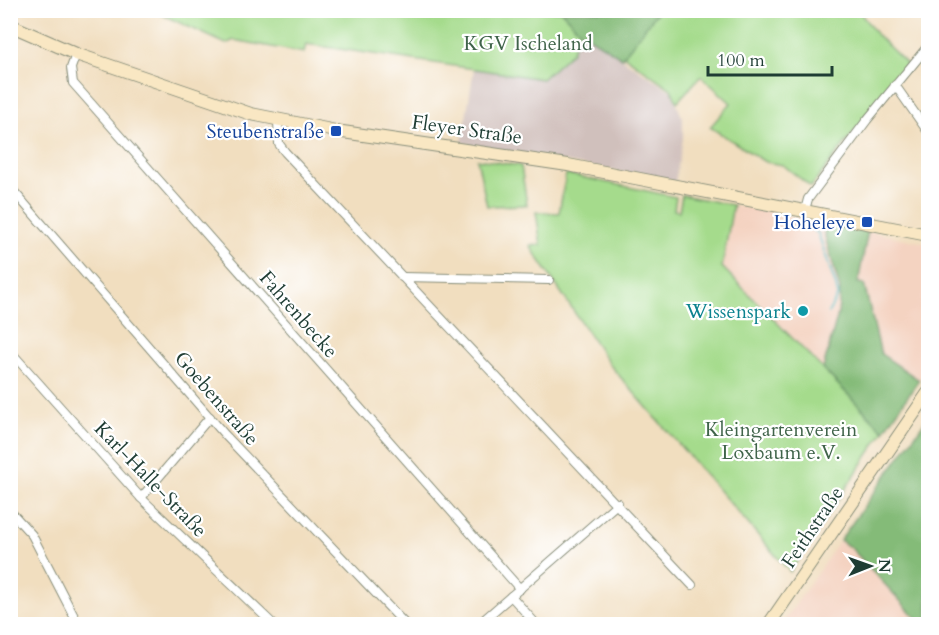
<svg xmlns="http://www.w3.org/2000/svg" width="939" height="635" viewBox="0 0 939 635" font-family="Cardo,serif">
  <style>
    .built { fill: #f4d3c1 }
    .industrial { fill: #d0c0bc }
    .green { fill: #a5db8c; stroke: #628c60; stroke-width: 1.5 }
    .forest { fill: #84bb78; stroke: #527c56; stroke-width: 1.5 }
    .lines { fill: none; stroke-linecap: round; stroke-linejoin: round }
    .stream { stroke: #49b8be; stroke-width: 2 }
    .street-casing { stroke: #888e7a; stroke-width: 10 }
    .secondary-casing { stroke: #888e7a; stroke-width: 14 }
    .street { stroke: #fff; stroke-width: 8 }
    .secondary { stroke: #f9e7c3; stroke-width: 12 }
    .transit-dot { fill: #1a4fb4; stroke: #fff; stroke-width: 2 }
    .culture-dot { fill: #0f9aa8; stroke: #fff; stroke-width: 2 }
    .labels { text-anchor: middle; stroke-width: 4.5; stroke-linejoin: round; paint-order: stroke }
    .park-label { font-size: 20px; fill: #40644a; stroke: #fff }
    .street-label { font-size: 20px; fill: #1f3d34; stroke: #fff }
    .transit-label { font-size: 20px; fill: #164399; stroke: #fff; text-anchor: end }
    .culture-label { font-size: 20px; fill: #0d838f; stroke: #fff; text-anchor: end }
  </style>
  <rect width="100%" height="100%" fill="#fff"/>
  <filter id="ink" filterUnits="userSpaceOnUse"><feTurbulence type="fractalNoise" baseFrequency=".0167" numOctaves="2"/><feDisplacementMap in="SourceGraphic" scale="12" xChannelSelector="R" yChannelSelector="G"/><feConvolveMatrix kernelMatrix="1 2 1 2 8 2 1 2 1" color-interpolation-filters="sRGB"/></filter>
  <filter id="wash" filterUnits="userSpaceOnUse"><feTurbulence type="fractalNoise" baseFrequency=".008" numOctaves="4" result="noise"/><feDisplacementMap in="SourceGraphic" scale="24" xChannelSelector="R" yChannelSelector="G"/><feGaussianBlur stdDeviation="1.35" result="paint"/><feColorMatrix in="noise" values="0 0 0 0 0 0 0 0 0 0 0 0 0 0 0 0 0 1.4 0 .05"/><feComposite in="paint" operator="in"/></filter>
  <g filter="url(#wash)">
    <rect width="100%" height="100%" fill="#f1debf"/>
    <g class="built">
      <polygon points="728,204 821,222 840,289 838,314 823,369 716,261"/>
      <polygon points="868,231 928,244 928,366 919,380 881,355 864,285 858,283"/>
      <polygon points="840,540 852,549 920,622 917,624 782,624"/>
    </g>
    <polygon class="industrial" points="580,31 671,91 683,119 683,139 675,182 462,143 474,68 542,79 571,53"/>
    <g class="green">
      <polygon points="858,10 877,35 907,64 811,187 783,165 765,162 710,127 731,103 701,76 677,102 671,89 623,55 658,11"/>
      <polygon points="154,11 561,11 580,31 571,53 542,79 306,44 304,53 234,40 226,44"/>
      <polygon points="477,159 521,166 527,205 487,206"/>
      <polygon points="566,174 676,197 674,210 679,211 682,195 733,205 722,267 884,431 790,572 609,364 530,246 541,245 536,212 559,213"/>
    </g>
    <g class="forest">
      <polygon points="561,11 658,11 622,58 580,31"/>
      <polygon points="821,222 868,231 858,283 864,284 881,354 919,380 884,431 823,369 838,314 840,289"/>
      <polygon points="928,417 928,624 917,624 920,622 852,549 840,540"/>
    </g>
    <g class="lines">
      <polyline class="stream" points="811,228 818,233 836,286 838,295 828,313"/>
    </g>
  </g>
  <g filter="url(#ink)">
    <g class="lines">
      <defs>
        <g id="street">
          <polyline points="76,54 71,68 73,83 520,589"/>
          <polyline points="895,85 928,132"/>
          <polyline points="278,120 279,144 285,152 692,585"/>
          <polyline points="10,187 225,435 405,624"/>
          <polyline points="805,210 808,199 867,120 928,46"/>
          <polyline points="402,277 549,280"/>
          <polyline points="10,351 141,498 273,624"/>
          <polyline points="141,498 210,417"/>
          <polyline points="10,511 32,535 78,624"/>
          <polyline points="511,596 536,624"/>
          <polyline points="479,624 618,503"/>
        </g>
        <g id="secondary">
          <polyline points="10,25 76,54 251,114 336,131 568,165 928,235"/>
          <polyline points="769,624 928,393"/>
        </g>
      </defs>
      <use href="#street" class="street-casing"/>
      <use href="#secondary" class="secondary-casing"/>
      <use href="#street" class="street"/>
      <use href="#secondary" class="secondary"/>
    </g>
  </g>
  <g class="transit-dot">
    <rect x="330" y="125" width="12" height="12" rx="3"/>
    <rect x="861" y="216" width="12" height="12" rx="3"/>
  </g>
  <circle class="culture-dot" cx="803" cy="311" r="6"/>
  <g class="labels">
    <g class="park-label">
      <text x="528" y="50">KGV Ischeland</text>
      <text x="781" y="436">Kleingartenverein<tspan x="781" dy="23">Loxbaum e.V.</tspan></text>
    </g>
    <g class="street-label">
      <text transform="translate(467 129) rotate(8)" y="7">Fleyer Straße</text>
      <text transform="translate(299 314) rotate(49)" y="7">Fahrenbecke</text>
      <text transform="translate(217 398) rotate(49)" y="7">Goebenstraße</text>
      <text transform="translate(151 479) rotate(46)" y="7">Karl-Halle-Straße</text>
      <text transform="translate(812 527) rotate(-56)" y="7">Feithstraße</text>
    </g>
    <g class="transit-label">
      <text x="324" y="138">Steubenstraße</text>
      <text x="855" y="229">Hoheleye</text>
    </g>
    <g class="culture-label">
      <text x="791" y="318">Wissenspark</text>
    </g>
  </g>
  <rect width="939" height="635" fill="none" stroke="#fff" stroke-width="36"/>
  <g transform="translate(870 566) rotate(89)" stroke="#ffffff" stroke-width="4.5" paint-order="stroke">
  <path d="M0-4.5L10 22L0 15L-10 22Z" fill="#1f3d34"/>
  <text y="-9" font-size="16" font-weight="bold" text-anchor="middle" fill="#1f3d34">N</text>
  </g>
  <path d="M708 66v9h124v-9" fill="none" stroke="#1f3d34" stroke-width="3"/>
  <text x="717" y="66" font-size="18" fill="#1f3d34" stroke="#ffffff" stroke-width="4.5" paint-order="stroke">100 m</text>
</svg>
